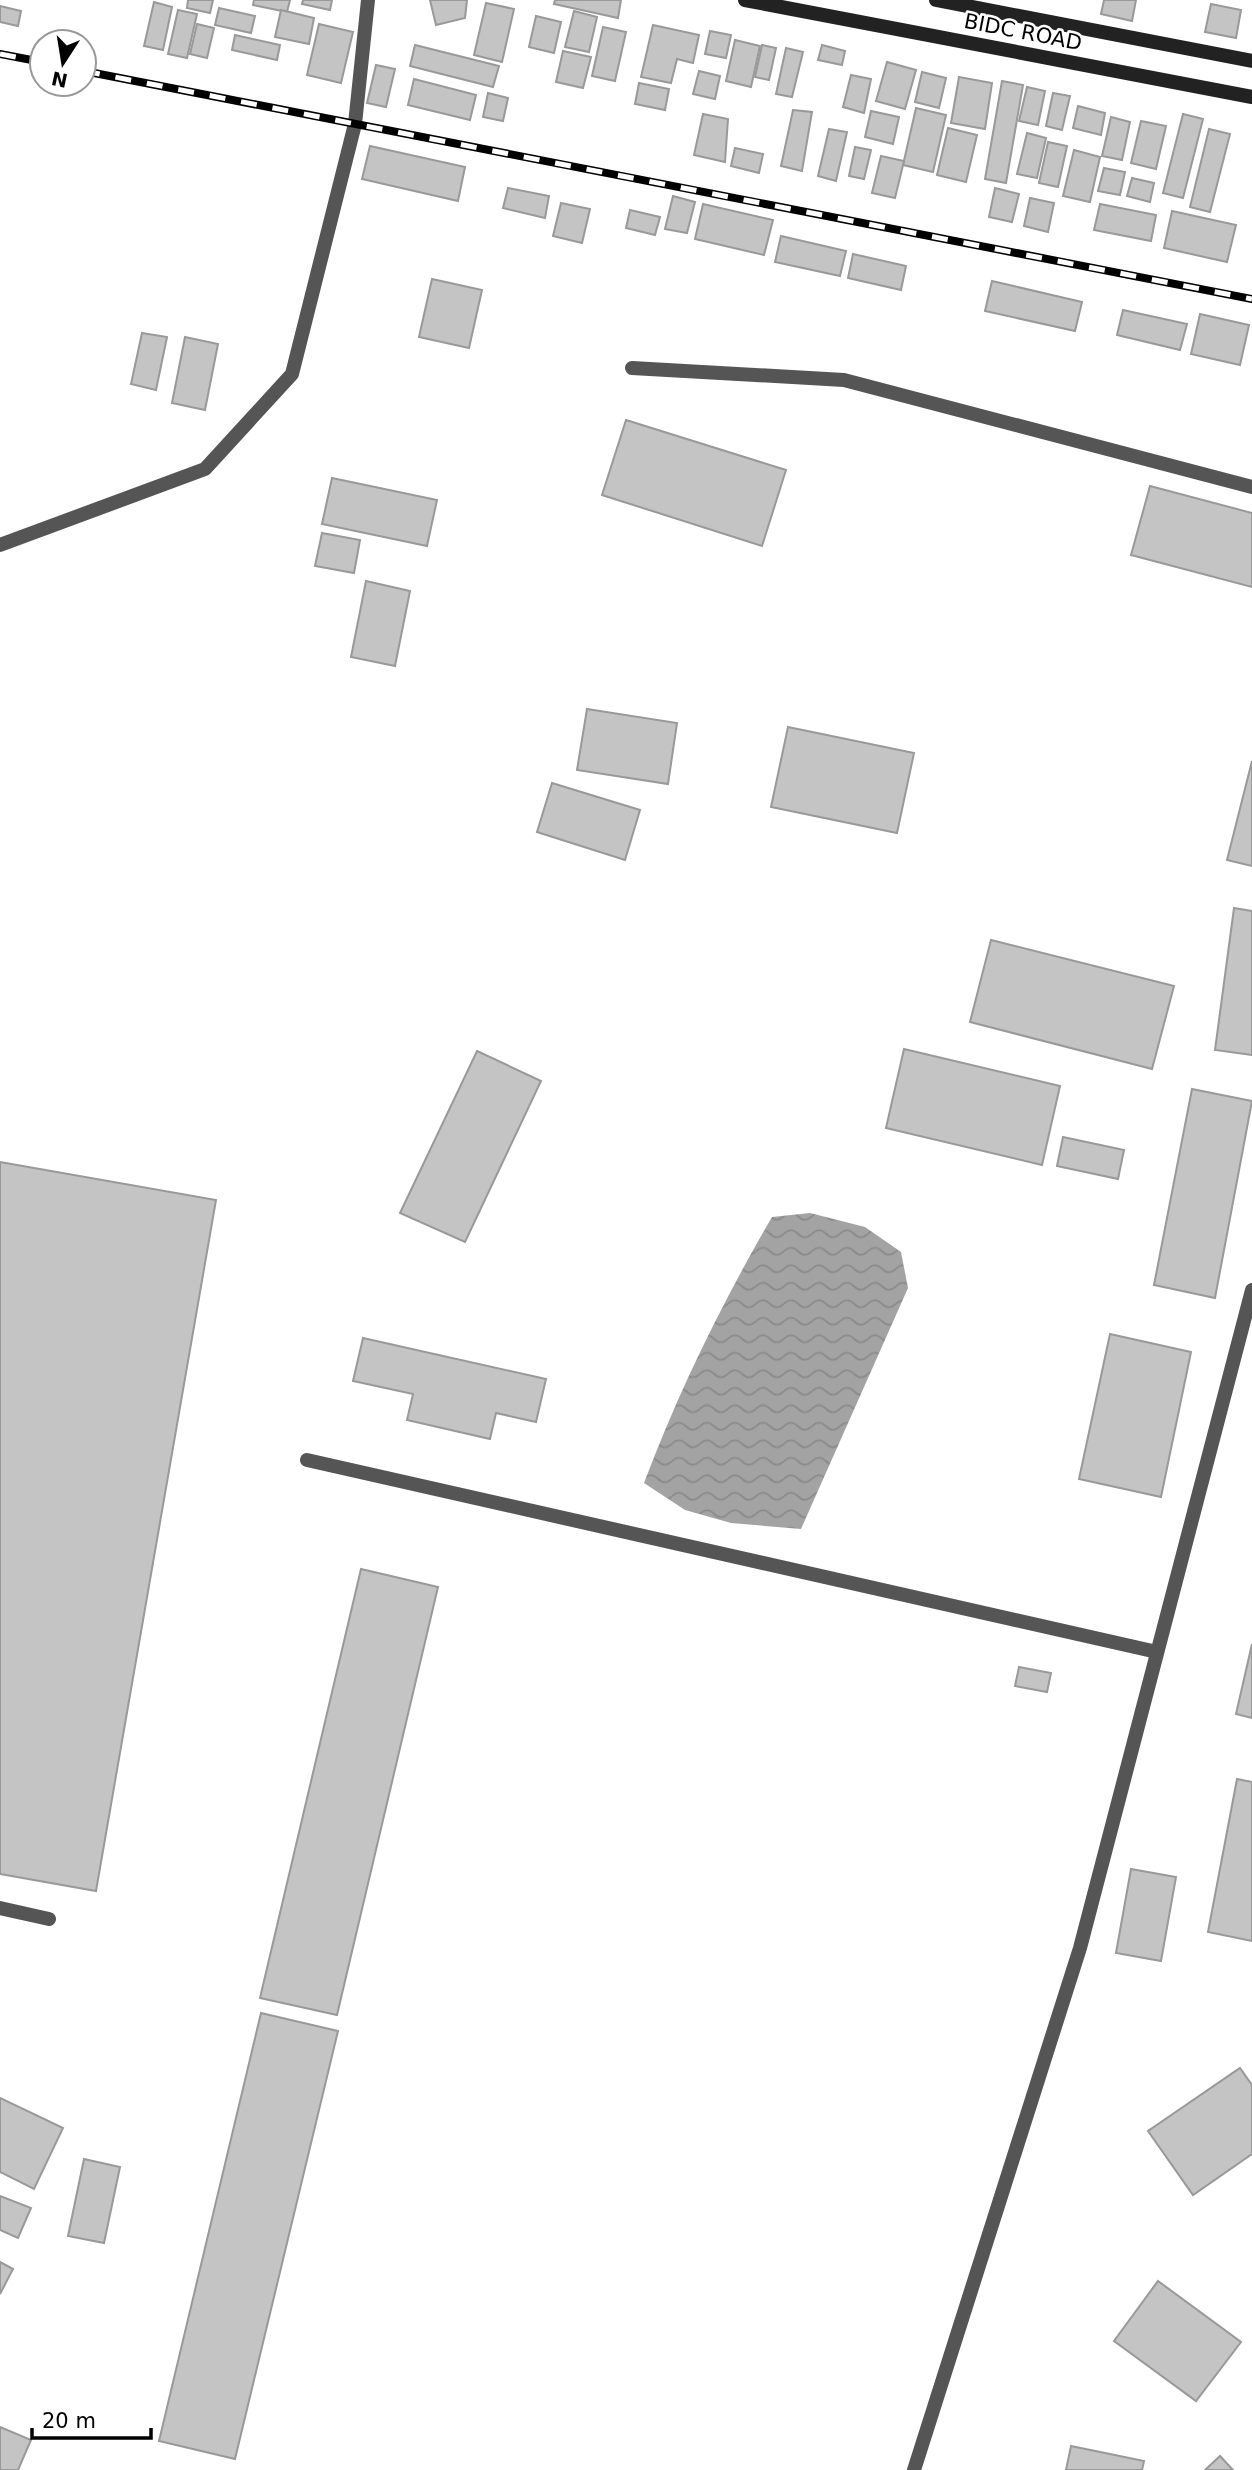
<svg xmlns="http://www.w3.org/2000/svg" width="1252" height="2470" viewBox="0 0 1252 2470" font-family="'DejaVu Sans',sans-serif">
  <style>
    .water { fill: url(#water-waves) }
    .building { fill: #c4c4c4; stroke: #999; stroke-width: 2 }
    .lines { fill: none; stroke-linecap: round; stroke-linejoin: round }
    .minor { stroke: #555; stroke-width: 14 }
    .secondary { stroke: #222; stroke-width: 14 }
    .rail-casing { stroke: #000; stroke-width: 8 }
    .rail { stroke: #fff; stroke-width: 5; stroke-dasharray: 16; stroke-linecap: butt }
    .labels { text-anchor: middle; stroke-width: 5; stroke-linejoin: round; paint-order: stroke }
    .street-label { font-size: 21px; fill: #000; stroke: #fff }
  </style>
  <defs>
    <pattern id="water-waves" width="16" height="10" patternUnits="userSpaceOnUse" patternTransform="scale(1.75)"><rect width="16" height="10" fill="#a3a3a3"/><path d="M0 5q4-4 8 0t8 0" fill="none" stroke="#8b8b8b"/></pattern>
  </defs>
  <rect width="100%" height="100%" fill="#fff"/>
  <path class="water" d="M810 1213 865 1227 901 1252 908 1288 801 1529 731 1523 685 1510 644 1483C679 1390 722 1303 772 1217Z"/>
  <g class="building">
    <polygon points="188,0 213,0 210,13 187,8"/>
    <polygon points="254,0 290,0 287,12 253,5"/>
    <polygon points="303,0 332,0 330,10 302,4"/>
    <polygon points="430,0 467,0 465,18 436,25"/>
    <polygon points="555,0 621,0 618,18 554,4"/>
    <polygon points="1104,0 1136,0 1132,21 1101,14"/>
    <polygon points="154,2 172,7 163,50 144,46"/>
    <polygon points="486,3 514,9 502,62 474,55"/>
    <polygon points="1211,4 1241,10 1236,38 1205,32"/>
    <polygon points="0,6 21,11 18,26 0,22"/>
    <polygon points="219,8 255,16 251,33 215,25"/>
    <polygon points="178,10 197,14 187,58 168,54"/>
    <polygon points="281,10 314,18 309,44 275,37"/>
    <polygon points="574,11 597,17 589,52 565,47"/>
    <polygon points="536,16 561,22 554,53 529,47"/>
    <polygon points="197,24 214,28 207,58 190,54"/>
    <polygon points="319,24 353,32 341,83 307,75"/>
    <polygon points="653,25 699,35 693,63 677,59 671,83 641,77"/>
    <polygon points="603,27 626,32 615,81 592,76"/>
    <polygon points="710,31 731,35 726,58 705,54"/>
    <polygon points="235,35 280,45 277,60 232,50"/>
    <polygon points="735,40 760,46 751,87 726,81"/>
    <polygon points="415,45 499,66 493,87 410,66"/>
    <polygon points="762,45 776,48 769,80 755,77"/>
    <polygon points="822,45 845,51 842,65 818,60"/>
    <polygon points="786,48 803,52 792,97 776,94"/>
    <polygon points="563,51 591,57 583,88 556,82"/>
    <polygon points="887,62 916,70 905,109 876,101"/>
    <polygon points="376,65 395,69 386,107 367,103"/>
    <polygon points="699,71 720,76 715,99 693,94"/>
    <polygon points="922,72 946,78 939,108 915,102"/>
    <polygon points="851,75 871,79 864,113 843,107"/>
    <polygon points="959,77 992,83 985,129 951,123"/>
    <polygon points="414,79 476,95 470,120 408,105"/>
    <polygon points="1002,81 1023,85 1006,183 985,179"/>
    <polygon points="639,83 669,89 665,110 635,104"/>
    <polygon points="1027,87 1045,91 1038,125 1019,121"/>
    <polygon points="488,93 508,98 503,121 483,117"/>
    <polygon points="1053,93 1070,96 1062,130 1046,126"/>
    <polygon points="1078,106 1105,113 1101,135 1073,128"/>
    <polygon points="916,108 946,115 933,172 903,165"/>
    <polygon points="793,110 812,112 802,171 781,166"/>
    <polygon points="871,111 899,117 893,144 865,137"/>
    <polygon points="703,114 728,119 725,162 694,155"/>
    <polygon points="1183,114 1203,119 1183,198 1163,193"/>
    <polygon points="1111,117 1130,122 1122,160 1102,156"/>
    <polygon points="1141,121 1166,126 1156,169 1131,163"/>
    <polygon points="948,128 977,135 966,182 937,175"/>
    <polygon points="829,129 847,132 836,181 818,176"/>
    <polygon points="1209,129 1230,134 1210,212 1190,207"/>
    <polygon points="1027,133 1046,138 1037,178 1017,174"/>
    <polygon points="1048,142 1067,146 1058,187 1039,183"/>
    <polygon points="370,146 465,167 458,201 362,179"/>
    <polygon points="855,147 871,150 864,179 849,176"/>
    <polygon points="735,148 763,154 759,173 731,166"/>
    <polygon points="1074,150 1100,157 1090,202 1063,196"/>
    <polygon points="881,156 904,161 895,198 872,193"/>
    <polygon points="1104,168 1125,172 1120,195 1098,191"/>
    <polygon points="1132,178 1154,183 1150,202 1127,196"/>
    <polygon points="508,188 549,196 545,218 503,208"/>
    <polygon points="995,188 1019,194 1012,222 989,217"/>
    <polygon points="673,196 695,202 687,233 665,229"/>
    <polygon points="1030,198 1054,203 1048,232 1024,226"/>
    <polygon points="561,203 590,209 582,243 553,236"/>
    <polygon points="703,204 773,220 764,255 695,239"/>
    <polygon points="1100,204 1156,215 1151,241 1094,230"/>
    <polygon points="630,210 660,217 655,235 626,228"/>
    <polygon points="1172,211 1236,225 1227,262 1164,248"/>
    <polygon points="781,236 846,251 840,276 775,262"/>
    <polygon points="853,254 906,266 901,290 848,278"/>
    <polygon points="432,279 482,290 469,348 419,337"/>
    <polygon points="992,281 1082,302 1075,331 985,311"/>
    <polygon points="1123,310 1187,324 1180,350 1117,335"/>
    <polygon points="1200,314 1249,325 1240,365 1191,354"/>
    <polygon points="142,333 167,337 156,390 131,384"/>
    <polygon points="185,337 218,344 205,410 172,403"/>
    <polygon points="626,420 786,470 762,546 602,495"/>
    <polygon points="332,478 437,500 427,546 322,524"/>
    <polygon points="1150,486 1252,513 1252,587 1131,555"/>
    <polygon points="322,533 360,540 354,573 315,566"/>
    <polygon points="366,581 410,591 395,666 351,657"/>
    <polygon points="587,709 677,723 668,784 577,770"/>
    <polygon points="788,727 914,753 897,833 771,807"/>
    <polygon points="1252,761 1252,866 1227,860"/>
    <polygon points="552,783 640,810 625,860 537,832"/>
    <polygon points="1234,908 1252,911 1252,1055 1215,1050"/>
    <polygon points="991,940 1174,986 1152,1069 970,1022"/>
    <polygon points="904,1049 1060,1086 1042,1165 886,1128"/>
    <polygon points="477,1051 541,1081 465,1242 400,1213"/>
    <polygon points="1192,1089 1252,1101 1215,1298 1154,1285"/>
    <polygon points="1063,1137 1124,1150 1118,1179 1057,1166"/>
    <polygon points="0,1162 216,1200 96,1891 0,1874"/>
    <polygon points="1110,1334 1191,1352 1161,1497 1079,1479"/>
    <polygon points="363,1338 546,1379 536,1422 496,1413 490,1439 407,1420 413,1394 353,1381"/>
    <polygon points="361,1569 438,1587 337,2015 260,1998"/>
    <polygon points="1252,1644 1252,1718 1236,1714"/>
    <polygon points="1019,1667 1051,1673 1047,1692 1015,1686"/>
    <polygon points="1237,1779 1252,1782 1252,1941 1208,1932"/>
    <polygon points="1131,1869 1176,1877 1161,1961 1116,1953"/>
    <polygon points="261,2013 338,2031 235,2459 159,2441"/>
    <polygon points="1240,2068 1252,2085 1252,2154 1193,2195 1148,2131"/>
    <polygon points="0,2098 63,2128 34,2189 0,2172"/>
    <polygon points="84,2159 120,2167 104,2243 68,2236"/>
    <polygon points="0,2196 31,2208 18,2238 0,2230"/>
    <polygon points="0,2262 13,2269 0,2294"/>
    <polygon points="1158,2281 1241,2342 1196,2401 1114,2341"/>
    <polygon points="0,2427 31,2440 18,2470 0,2470"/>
    <polygon points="1071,2446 1144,2461 1142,2470 1066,2470"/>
    <polygon points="1220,2456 1233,2470 1205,2470"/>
  </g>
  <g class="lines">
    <g class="minor">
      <polyline points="632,368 844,380 1252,487"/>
      <polyline points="0,545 205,469 292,374 355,124 368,0"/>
      <polyline points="307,1460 1157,1652"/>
      <polyline points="0,1908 49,1919"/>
      <polyline points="914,2470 1080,1948 1252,1290"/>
    </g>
    <g class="secondary">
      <polyline points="745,0 1252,97"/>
      <polyline points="936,0 1252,61"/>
    </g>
    <defs>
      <g id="rail">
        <polyline points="0,54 42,62"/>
        <polyline points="84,71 1252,299"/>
      </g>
    </defs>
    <use href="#rail" class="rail-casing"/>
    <use href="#rail" class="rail"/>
  </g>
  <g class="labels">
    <g class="street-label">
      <text transform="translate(1023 32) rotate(11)" y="7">BIDC ROAD</text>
    </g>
  </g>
  <g transform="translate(63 63) rotate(192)"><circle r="33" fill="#ffffff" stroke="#999999" stroke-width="2"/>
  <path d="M0-5L12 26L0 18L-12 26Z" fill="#000000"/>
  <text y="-10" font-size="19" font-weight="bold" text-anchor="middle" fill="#000000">N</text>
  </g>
  <path d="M32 2428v10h119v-10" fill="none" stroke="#000000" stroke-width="3.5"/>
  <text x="42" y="2428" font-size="21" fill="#000000" stroke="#ffffff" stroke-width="5" paint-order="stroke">20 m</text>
</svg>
